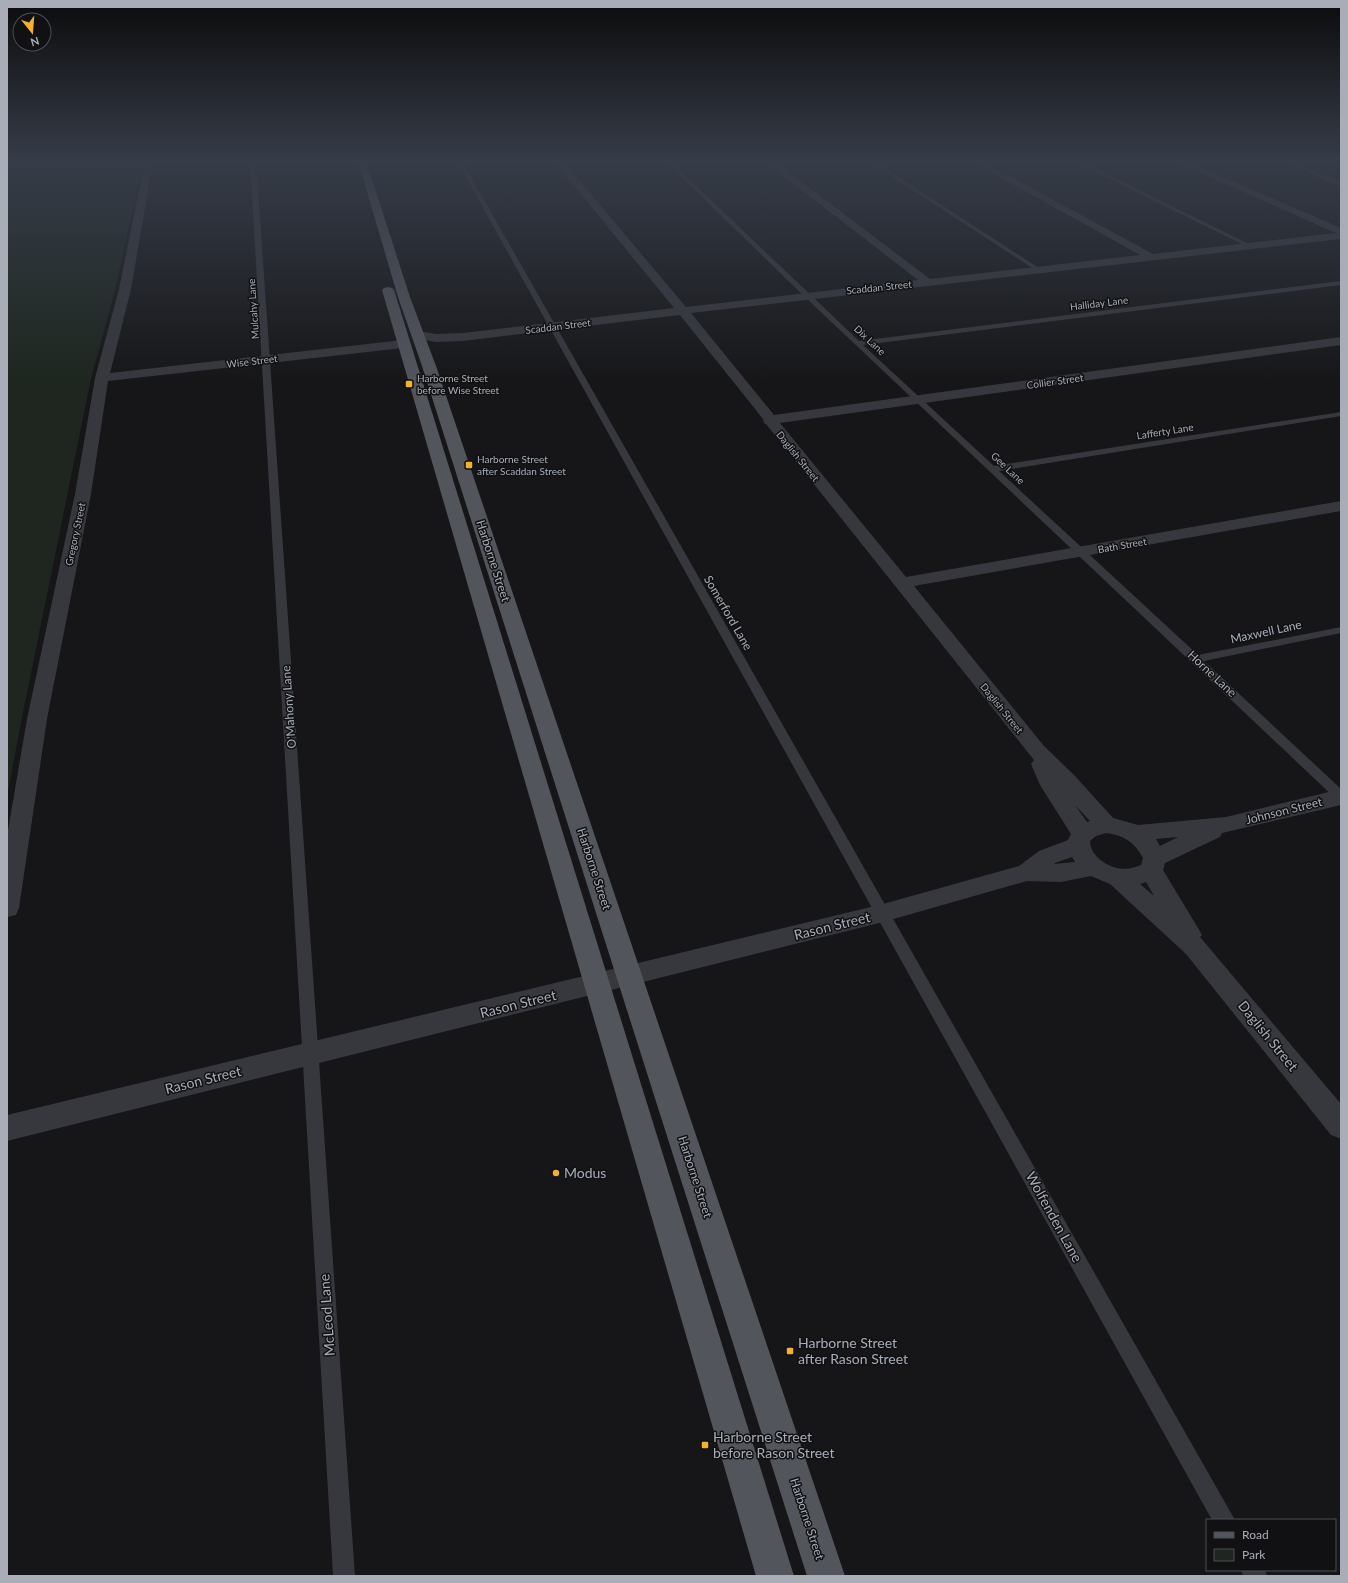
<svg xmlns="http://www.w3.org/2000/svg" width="1348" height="1583" viewBox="0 0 1348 1583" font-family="Lato,sans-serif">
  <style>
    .green { fill: #1e261f }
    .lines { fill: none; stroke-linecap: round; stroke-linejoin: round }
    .lane { fill: #37383d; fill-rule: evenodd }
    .street { fill: #37383d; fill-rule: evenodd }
    .primary { fill: #53555c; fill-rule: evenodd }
    .poi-dot { fill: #f2b134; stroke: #111113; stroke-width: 1.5 }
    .labels { text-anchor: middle; stroke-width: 3; stroke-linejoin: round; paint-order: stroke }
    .far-street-label { font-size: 10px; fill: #a8adb8; stroke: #111113 }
    .far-poi-label { font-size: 10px; fill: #a8adb8; stroke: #111113; text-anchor: start }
    .street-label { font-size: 12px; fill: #a8adb8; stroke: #111113 }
    .near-street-label { font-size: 14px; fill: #a8adb8; stroke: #111113 }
    .near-poi-label { font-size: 14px; fill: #a8adb8; stroke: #111113; text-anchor: start }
  </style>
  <rect width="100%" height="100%" fill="#161618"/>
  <polygon class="green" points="7,161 143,161 115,290 91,379 21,722 7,797"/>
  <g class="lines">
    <g class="lane">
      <polygon points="250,161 256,161 355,1576 333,1576"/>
      <polygon points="457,161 462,161 1235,1520 1212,1520"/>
      <polygon points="665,161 670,161 859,341 1341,281 1341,285 863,345 994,466 1341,412 1341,416 999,471 1198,655 1341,627 1341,633 1204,661 1341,789 1341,800 1336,799 805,297"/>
      <polygon points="868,161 874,161 1042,270 1037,271"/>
      <polygon points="1073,161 1080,161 1253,246 1248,247"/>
      <polygon points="1280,161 1288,161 1341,182 1341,186"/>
      <polygon points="1241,1570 1265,1570 1267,1576 1243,1576"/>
    </g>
    <g class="street">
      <polygon points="145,161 153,161 131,289 110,373 403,340 407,341 409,344 407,347 403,348 108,381 91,494 47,719 19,908 16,915 7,917 7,836 27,719 75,494 95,378 119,289"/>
      <path d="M554 161H563L686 307 918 280 764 161H774L930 279 1140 255 971 161H982L1153 254 1336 233 1174 161H1186L1341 228V239L691 313 774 415 1341 337V345L780 423 906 577 1341 501V511L914 586 1044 746 1075 776 1113 818 1138 825 1226 817 1341 789V805L1222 833 1220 837 1165 863 1163 870 1198 928 1202 935 1200 937 1341 1104V1139L1331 1135 1186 954 1110 884 1091 876 1061 882 1027 881 883 922 7 1141V1115L883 904 1019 866 1039 851 1068 840 1071 834 1040 785 1031 764 1034 760 766 424 764 423 763 419 680 315 463 341 436 342 414 338 412 335 414 332 418 331 436 334 463 333 674 308ZM1075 805 1090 821 1087 822ZM1106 833C1123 835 1135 842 1143 858L1141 865C1134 868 1125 870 1117 868 1104 865 1090 854 1090 841L1096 836ZM1178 837 1160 846 1156 839ZM1072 857 1075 862 1054 864 1055 863ZM1146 882 1154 896 1140 884Z"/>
    </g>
    <g class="primary">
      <polygon points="358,161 366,161 410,297 436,366 845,1576 807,1576 422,366 398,297"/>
      <polygon points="388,287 392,288 394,290 794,1576 756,1576 382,290 384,288"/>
    </g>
  </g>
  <linearGradient id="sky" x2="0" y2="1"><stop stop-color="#0c0c0d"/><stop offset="0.42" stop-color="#363c48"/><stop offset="1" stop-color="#363c48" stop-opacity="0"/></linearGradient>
  <rect width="1348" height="383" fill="url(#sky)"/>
  <g class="poi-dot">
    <rect x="405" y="380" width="8" height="8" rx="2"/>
    <rect x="465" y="461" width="8" height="8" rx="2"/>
    <circle cx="556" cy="1173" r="4"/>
    <rect x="786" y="1347" width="8" height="8" rx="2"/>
    <rect x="701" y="1441" width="8" height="8" rx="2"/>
  </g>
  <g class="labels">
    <g class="far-street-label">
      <text transform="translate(879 287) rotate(-6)" y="4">Scaddan Street</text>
      <text transform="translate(1099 303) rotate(-7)" y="4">Halliday Lane</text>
      <text transform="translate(253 309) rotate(-94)" y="4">Mulcahy Lane</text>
      <text transform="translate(558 326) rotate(-7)" y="4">Scaddan Street</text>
      <text transform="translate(870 340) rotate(43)" y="4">Dix Lane</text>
      <text transform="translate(252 361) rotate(-7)" y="4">Wise Street</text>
      <text transform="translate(1055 381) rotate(-8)" y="4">Collier Street</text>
      <text transform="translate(1165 431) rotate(-9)" y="4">Lafferty Lane</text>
      <text transform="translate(798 456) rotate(51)" y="4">Daglish Street</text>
      <text transform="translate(1008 468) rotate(43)" y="4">Gee Lane</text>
      <text transform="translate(75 534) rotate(-78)" y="4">Gregory Street</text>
      <text transform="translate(1122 545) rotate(-10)" y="4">Bath Street</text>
      <text transform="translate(1002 708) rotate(51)" y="4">Daglish Street</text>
    </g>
    <g class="far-poi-label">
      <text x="417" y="382">Harborne Street<tspan x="417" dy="12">before Wise Street</tspan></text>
      <text x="477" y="463">Harborne Street<tspan x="477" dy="12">after Scaddan Street</tspan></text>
    </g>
    <g class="street-label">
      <text transform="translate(493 561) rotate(72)" y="4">Harborne Street</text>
      <text transform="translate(728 613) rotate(60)" y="4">Somerford Lane</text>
      <text transform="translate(1266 632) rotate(-12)" y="4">Maxwell Lane</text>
      <text transform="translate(1212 674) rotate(43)" y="4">Horne Lane</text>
      <text transform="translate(289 707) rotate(-94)" y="4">O'Mahony Lane</text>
      <text transform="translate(1284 811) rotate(-14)" y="4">Johnson Street</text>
      <text transform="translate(594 869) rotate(72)" y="4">Harborne Street</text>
      <text transform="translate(695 1177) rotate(72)" y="4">Harborne Street</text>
      <text transform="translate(807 1519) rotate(72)" y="4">Harborne Street</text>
    </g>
    <g class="near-street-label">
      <text transform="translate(832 926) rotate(-14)" y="5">Rason Street</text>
      <text transform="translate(518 1004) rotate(-14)" y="5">Rason Street</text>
      <text transform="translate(1268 1036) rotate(51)" y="5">Daglish Street</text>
      <text transform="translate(203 1080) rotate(-14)" y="5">Rason Street</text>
      <text transform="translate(1054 1217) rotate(61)" y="5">Wolfenden Lane</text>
      <text transform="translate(327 1315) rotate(-94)" y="5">McLeod Lane</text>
    </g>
    <g class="near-poi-label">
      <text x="564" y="1178">Modus</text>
      <text x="798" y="1348">Harborne Street<tspan x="798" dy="16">after Rason Street</tspan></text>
      <text x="713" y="1442">Harborne Street<tspan x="713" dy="16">before Rason Street</tspan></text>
    </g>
  </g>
  <rect width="1348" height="1583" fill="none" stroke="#a8adb8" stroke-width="16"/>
  <rect x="1206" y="1519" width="130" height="52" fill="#111113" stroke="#4d4f55"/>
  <rect x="1214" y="1532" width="20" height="6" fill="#53555c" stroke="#4d4f55"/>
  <text x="1242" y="1539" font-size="12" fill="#a8adb8">Road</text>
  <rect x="1214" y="1549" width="20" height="12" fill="#1e261f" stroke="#4d4f55"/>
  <text x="1242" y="1559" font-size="12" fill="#a8adb8">Park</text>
  <g transform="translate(32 32) rotate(163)"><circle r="19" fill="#111113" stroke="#4d4f55"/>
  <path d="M0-3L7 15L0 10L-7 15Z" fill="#f2b134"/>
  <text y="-6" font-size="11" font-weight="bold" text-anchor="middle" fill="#a8adb8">N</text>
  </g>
</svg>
